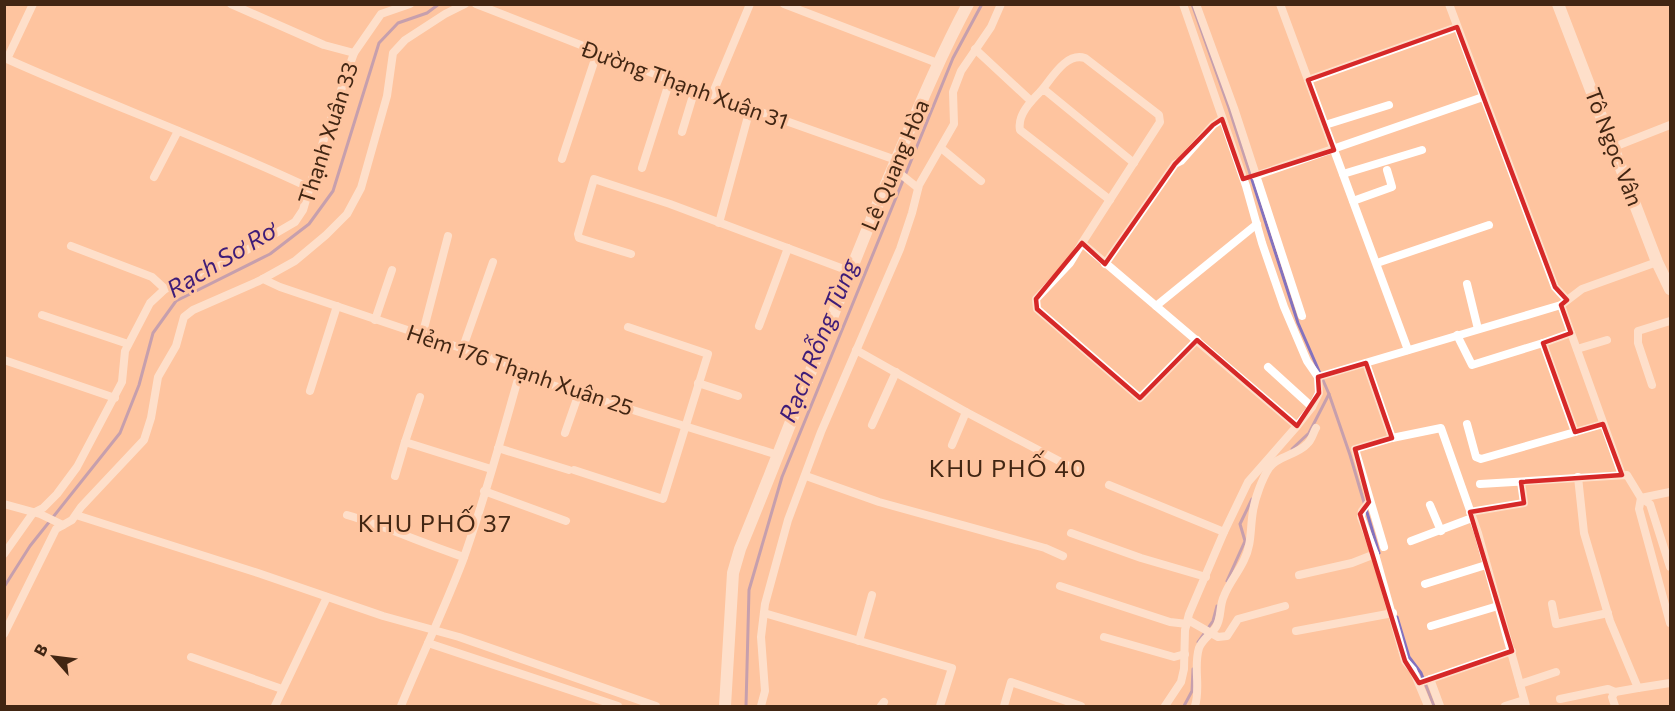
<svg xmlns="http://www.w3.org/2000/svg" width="1675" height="711" viewBox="0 0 1675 711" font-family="Commissioner,sans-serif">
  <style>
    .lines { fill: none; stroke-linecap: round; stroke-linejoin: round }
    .stream { stroke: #8472be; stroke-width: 3 }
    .street { stroke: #fff; stroke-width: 8 }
    .secondary { stroke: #fff; stroke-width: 12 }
    .marked { fill: none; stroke: #d62828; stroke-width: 4.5; stroke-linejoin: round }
    .labels { text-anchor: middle; stroke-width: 6; stroke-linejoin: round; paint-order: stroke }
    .street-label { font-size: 22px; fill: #422613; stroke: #fec49f }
    .water-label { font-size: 24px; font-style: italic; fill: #3e1c78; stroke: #fec49f }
    .neighbourhood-label { font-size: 24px; letter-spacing: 1.5px; fill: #422613; stroke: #fec49f }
  </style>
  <rect width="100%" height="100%" fill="#fec49f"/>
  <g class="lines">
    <g class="stream">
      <polyline points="1192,4 1229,108 1298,323 1329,394 1350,455 1379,553"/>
      <polyline points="1292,449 1309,433 1329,394"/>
      <polyline points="1227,581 1245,541 1240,524 1252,499"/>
      <polyline points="4,587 30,546 120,433 139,385 153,333 176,301 270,254 309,224 333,191 379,43 398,23 427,13 439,4"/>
      <polyline points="1397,617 1409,657 1421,673 1434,706"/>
      <polyline points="1198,642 1213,621 1217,606"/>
      <polyline points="746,706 749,590 782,477 953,58 982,4"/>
      <polyline points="1184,706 1192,691 1193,669"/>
    </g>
    <g class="street">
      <path d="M33 4 7 59C107 104 211 141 310 188"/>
      <polyline points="231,4 324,45 354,53"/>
      <polyline points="476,4 670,80 896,160"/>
      <polyline points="784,4 940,64"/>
      <polyline points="1183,4 1246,186 1262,243 1284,307 1307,361 1318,377"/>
      <polyline points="1196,4 1234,108 1302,316"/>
      <polyline points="1280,4 1408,350"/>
      <polyline points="1449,4 1555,287 1567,300"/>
      <polyline points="975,49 1031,101"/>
      <polyline points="1308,80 1457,27"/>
      <path d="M1041 91C1052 78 1066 52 1085 58L1159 115 1160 122 1082 243 1297 426"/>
      <polyline points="712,95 750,4"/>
      <polyline points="1325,125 1389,105"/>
      <polyline points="682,132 695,89"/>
      <polyline points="1614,147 1670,125"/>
      <polyline points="941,148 981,181"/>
      <polyline points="562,159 597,53"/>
      <polyline points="642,168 670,80"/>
      <polyline points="893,168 918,188"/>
      <polyline points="1343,174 1422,150"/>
      <polyline points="1255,176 1483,97"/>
      <polyline points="154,177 178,131"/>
      <path d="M1110 200 1020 130C1017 115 1031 101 1041 91H1046L1134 163"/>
      <polyline points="1353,201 1392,187 1387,170"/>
      <polyline points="719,223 750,109"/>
      <polyline points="1082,243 1070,263 1036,299 1037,309 1140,398 1197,340"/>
      <polyline points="71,246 152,277 165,289"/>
      <polyline points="631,254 579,238 578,234 594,179 670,204 849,271"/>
      <polyline points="1377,263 1489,225"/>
      <polyline points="1105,264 1175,164 1181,161 1213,125 1222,119"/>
      <polyline points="263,279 280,287 517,367 523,376 778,455"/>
      <polyline points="1467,284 1478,329"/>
      <polyline points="1561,305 1622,475"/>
      <polyline points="1156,306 1257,224"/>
      <polyline points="42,315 128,344"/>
      <polyline points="375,320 392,270"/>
      <polyline points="759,326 788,248"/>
      <polyline points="1571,333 1543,343 1575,432"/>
      <polyline points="1457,335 1472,365 1543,343"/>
      <polyline points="422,336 448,236"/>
      <polyline points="1577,349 1607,340"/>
      <polyline points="462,350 493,262"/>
      <polyline points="856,350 966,412 952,445"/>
      <polyline points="4,360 115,398"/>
      <polyline points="1366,363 1392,438 1355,449 1384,547"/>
      <polyline points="1268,367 1312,407"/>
      <polyline points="698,383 738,396"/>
      <polyline points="1652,385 1638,343 1638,331 1670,321"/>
      <polyline points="310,391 337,306"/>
      <polyline points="966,412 1080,472"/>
      <polyline points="1467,424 1476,457 1481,459 1603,424"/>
      <polyline points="872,425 896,372"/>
      <polyline points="565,433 579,393"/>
      <polyline points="1392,438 1441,428 1478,533 1526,706"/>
      <polyline points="405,442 420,397"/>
      <polyline points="498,448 569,470"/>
      <polyline points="574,470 663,499 708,354 628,327"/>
      <polyline points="395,476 405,442 491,469"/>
      <polyline points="806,476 879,502 1045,548 1063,556"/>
      <polyline points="1578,477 1584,533 1610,621 1638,688 1615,692 1612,697 1615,706"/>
      <polyline points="1480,484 1627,475 1641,498 1650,504 1670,567"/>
      <polyline points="1109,485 1224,532"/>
      <polyline points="484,491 566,521"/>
      <polyline points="1641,498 1639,509 1670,623"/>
      <polyline points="1641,498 1670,492"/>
      <polyline points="1369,502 1362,511 1361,517 1375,554 1405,661 1413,670 1428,706"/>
      <polyline points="4,504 40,514 63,525"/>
      <polyline points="1430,505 1441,531"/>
      <polyline points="1470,512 1524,503 1521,482"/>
      <polyline points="76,515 258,573 383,616 459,637 656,706"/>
      <path d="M347 515C387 527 425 544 464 557"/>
      <polyline points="1071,533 1141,558 1206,577"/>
      <polyline points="1411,541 1472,518"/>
      <polyline points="4,554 33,513 43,508 57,494 77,467 122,382 125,351 150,303 165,289 186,283 214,269 295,222 303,210 323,142 354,53 381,14 410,4"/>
      <polyline points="1299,575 1352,563 1375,554"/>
      <polyline points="1425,584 1486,565"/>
      <polyline points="1060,586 1170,622 1187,624"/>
      <polyline points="1552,604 1556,624 1608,613"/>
      <polyline points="764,613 952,668 940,706"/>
      <polyline points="1188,620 1218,637 1227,636 1238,619 1285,606"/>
      <polyline points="1431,626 1498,606"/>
      <polyline points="1296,631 1393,613"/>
      <polyline points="4,634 56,529 72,520 81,507 144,440 151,418 158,377 176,346 184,317 193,310 259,281 295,261 326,235 347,214 361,188 387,96 393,53 405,40 445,14 465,4"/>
      <polyline points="1104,637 1174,657 1185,654"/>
      <polyline points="859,641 872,595"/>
      <polyline points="428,643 618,706"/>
      <polyline points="191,657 282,689"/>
      <polyline points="1430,679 1440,706"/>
      <polyline points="1419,683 1512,651"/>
      <polyline points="1520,684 1556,672"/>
      <polyline points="1638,688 1670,683"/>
      <polyline points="1560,699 1608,689 1615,692"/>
      <polyline points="275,706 327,597"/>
      <path d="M401 706C421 657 444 610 463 560 485 499 502 435 520 372"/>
      <polyline points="761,706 765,691 761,637 765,604 788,520 821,432 900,249 912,213 919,185 954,124 953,92 961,71 991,27 1001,4"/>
      <polyline points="881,706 884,702"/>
      <polyline points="1004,706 1011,682 1081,706"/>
      <polyline points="1165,706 1181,682 1184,669 1185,630 1189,614 1224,532 1248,482 1297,426 1312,407 1319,393 1318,377 1561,305 1582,289 1657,262"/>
      <path d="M1195 706C1201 687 1193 667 1199 648 1203 638 1211 635 1216 627 1222 617 1219 606 1224 596 1229 583 1238 573 1244 560 1252 545 1250 528 1253 511 1255 498 1262 479 1269 468 1277 456 1297 455 1307 444 1312 440 1313 433 1316 428"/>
      <polyline points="1505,706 1524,700"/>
    </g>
    <g class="secondary">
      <polyline points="1558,4 1657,262 1670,289"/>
      <path d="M725 706 733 573 740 549C792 423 839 295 892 170 916 114 939 58 968 4"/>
    </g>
  </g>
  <path d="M0 0H1675V711H0ZM1457 27 1555 287 1567 300 1561 305 1571 333 1543 343 1575 432 1603 424 1622 475 1521 482 1524 503 1470 512 1512 651 1419 683 1405 661 1360 514 1369 502 1355 449 1392 438 1366 363 1318 377 1319 393 1297 426 1197 340 1140 398 1037 309 1036 299 1082 243 1105 264 1175 164 1213 125 1222 119 1243 179 1334 150 1308 80Z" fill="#fec49f" fill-opacity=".55" fill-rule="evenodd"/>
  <path class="marked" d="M1457 27 1555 287 1567 300 1561 305 1571 333 1543 343 1575 432 1603 424 1622 475 1521 482 1524 503 1470 512 1512 651 1419 683 1405 661 1360 514 1369 502 1355 449 1392 438 1366 363 1318 377 1319 393 1297 426 1197 340 1140 398 1037 309 1036 299 1082 243 1105 264 1175 164 1213 125 1222 119 1243 179 1334 150 1308 80Z"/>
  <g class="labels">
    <g class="street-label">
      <text transform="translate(685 85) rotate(20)" y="8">Đường Thạnh Xuân 31</text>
      <text transform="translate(328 133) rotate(-72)" y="8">Thạnh Xuân 33</text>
      <text transform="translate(1614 147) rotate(69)" y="8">Tô Ngọc Vân</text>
      <text transform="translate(895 165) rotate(-67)" y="8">Lê Quang Hòa</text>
      <text transform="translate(520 370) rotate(19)" y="8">Hẻm 176 Thạnh Xuân 25</text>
    </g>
    <g class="water-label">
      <text transform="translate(222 260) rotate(-31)" y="8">Rạch Sơ Rơ</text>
      <text transform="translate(819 341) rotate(-68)" y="8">Rạch Rỗng Tùng</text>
    </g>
    <g class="neighbourhood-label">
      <text x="1008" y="477">KHU PHỐ 40</text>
      <text x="435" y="532">KHU PHỐ 37</text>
    </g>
  </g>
  <rect width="1675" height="711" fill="none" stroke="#422613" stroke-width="12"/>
  <g transform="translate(54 657) rotate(298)" stroke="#fec49f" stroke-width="4.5" paint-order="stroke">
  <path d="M0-4.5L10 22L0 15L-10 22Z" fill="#422613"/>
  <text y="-9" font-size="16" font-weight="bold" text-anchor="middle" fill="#422613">B</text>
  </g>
</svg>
